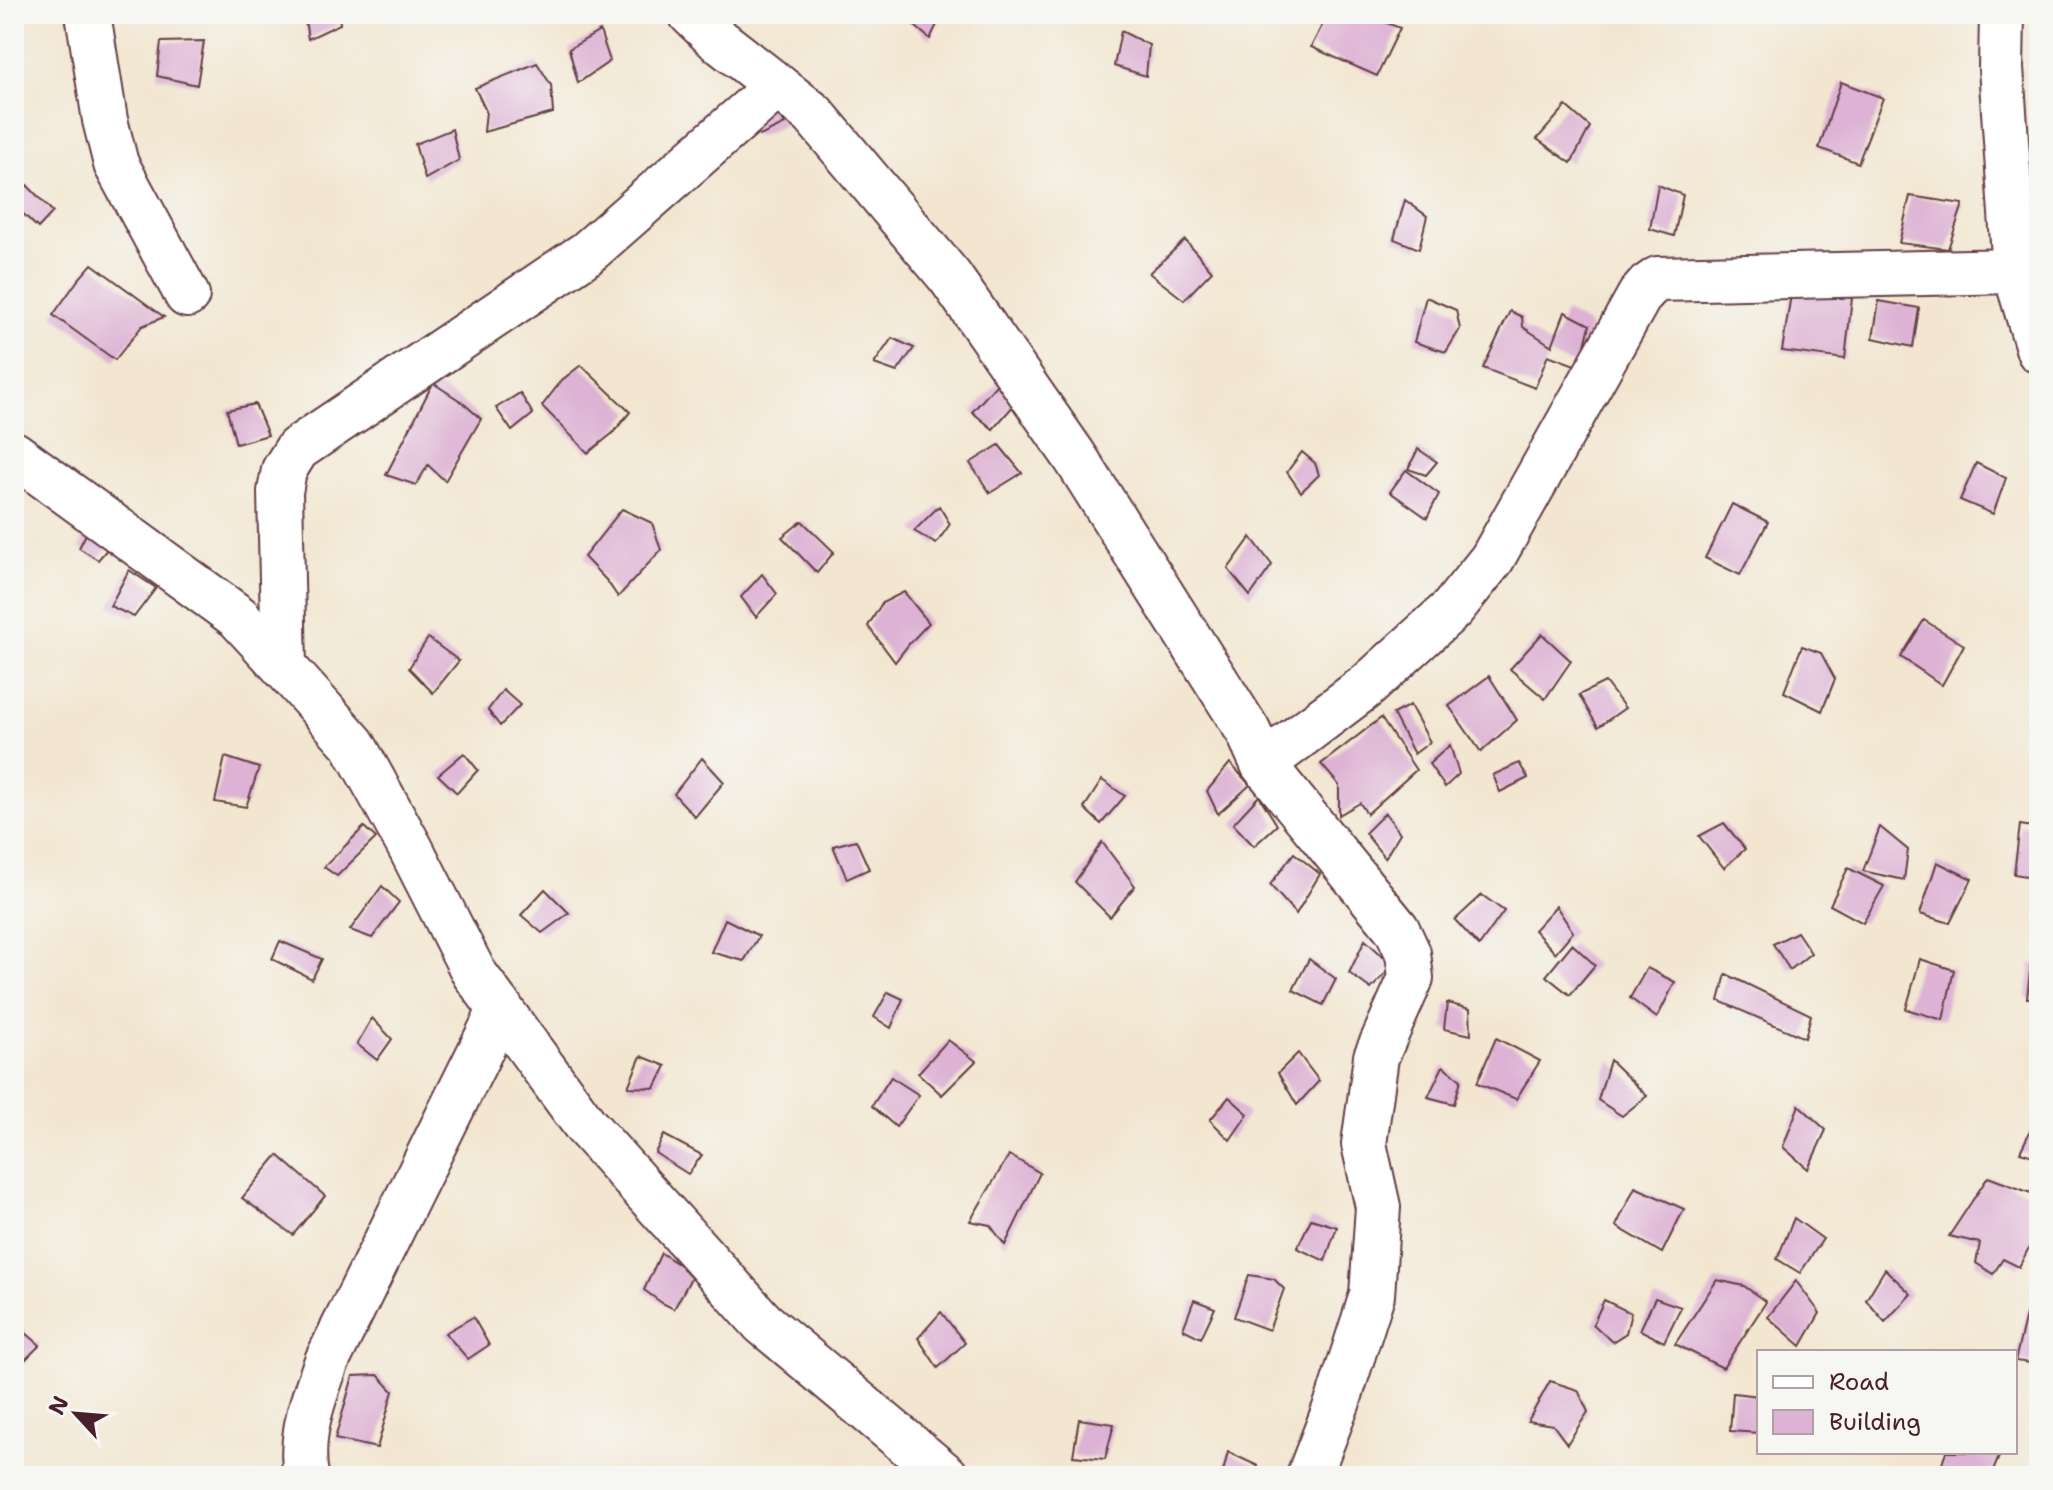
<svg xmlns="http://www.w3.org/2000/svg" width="2053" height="1490" viewBox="0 0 2053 1490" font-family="'Shantell Sans',sans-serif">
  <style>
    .building { fill: #ddb2d4 }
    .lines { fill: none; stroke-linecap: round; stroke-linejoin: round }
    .minor-casing { stroke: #633d44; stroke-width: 48 }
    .minor { stroke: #fff; stroke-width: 44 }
  </style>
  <rect width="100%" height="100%" fill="#f6f6f2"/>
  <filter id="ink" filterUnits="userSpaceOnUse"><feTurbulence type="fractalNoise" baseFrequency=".0125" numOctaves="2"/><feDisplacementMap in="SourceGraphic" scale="16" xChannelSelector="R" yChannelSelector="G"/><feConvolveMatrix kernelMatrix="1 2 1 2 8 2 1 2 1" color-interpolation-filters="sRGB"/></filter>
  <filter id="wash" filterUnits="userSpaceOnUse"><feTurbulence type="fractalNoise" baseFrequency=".006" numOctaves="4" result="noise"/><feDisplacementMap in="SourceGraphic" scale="32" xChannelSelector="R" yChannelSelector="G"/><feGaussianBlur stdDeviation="1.8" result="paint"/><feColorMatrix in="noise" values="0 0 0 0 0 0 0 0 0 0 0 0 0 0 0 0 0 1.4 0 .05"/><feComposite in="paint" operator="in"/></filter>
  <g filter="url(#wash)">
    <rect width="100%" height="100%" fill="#f2e6d0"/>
    <g id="blocks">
      <g class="building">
        <polygon points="304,14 339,14 340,24 308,39"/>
        <polygon points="901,14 942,14 930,39"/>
        <polygon points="1328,14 1364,14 1400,28 1377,76 1311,47"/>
        <polygon points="600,31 610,61 578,83 569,49"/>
        <polygon points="1121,31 1149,45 1146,76 1114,66"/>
        <polygon points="204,41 197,85 157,76 161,42"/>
        <polygon points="537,63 551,85 553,113 484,132 486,111 475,88"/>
        <polygon points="1841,82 1883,98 1858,163 1819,148"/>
        <polygon points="770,101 785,124 760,136 738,129"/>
        <polygon points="1566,106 1590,127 1571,163 1537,139"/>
        <polygon points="452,129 459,160 425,179 415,144"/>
        <polygon points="27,185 53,212 38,228 14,205 14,199"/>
        <polygon points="1658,185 1683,195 1674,236 1650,229"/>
        <polygon points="1910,196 1963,204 1948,249 1899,243"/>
        <polygon points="1405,200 1427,216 1419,249 1394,239"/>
        <polygon points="1185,240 1212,271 1184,300 1149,273"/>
        <polygon points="92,264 164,317 142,326 115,360 53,315 78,280"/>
        <polygon points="1792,288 1852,298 1845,359 1782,351"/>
        <polygon points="1426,297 1456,310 1460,329 1446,352 1414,342"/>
        <polygon points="1879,301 1919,308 1913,347 1873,338"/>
        <polygon points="1510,311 1522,317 1523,327 1552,346 1565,312 1590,325 1580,367 1548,355 1535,388 1483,368"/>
        <polygon points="892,338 914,348 897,372 874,364"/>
        <polygon points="581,365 630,412 613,433 588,453 542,406 562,380"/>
        <polygon points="1005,375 1022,396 993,429 972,412"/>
        <polygon points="433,383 462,402 481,419 445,481 428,465 416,485 386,475"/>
        <polygon points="520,393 533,414 512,431 496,408"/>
        <polygon points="255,404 268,435 236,444 227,410"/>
        <polygon points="999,445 1022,473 990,493 970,463"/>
        <polygon points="1418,449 1437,462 1426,475 1408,469"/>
        <polygon points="1302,452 1315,463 1319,475 1301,492 1287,472"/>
        <polygon points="1976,463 2006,478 1993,514 1960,500"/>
        <polygon points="1406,470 1439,494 1427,518 1390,492"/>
        <polygon points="1732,504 1768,522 1740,575 1705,558"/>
        <polygon points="939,506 950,524 936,544 914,531"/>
        <polygon points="622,509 652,523 661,550 618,597 607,581 584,557"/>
        <polygon points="802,521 834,552 817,573 782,537"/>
        <polygon points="91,524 115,540 98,560 79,548"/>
        <polygon points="1251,537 1272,565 1250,596 1228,569"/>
        <polygon points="129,570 156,588 134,617 110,606"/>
        <polygon points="762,574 777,594 756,617 741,597"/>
        <polygon points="904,592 929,623 909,644 895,662 868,626 882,603"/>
        <polygon points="1924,620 1964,645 1942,685 1901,657"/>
        <polygon points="1542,634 1571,661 1545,699 1510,669"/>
        <polygon points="428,638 459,661 433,693 409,668"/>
        <polygon points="1802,646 1821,653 1835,679 1822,711 1784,692"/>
        <polygon points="1489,676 1517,720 1481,752 1449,706"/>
        <polygon points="1605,682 1625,708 1598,727 1579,695"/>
        <polygon points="503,690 520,705 500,726 488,710"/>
        <polygon points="1410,705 1430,742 1414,754 1393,714"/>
        <polygon points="1381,718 1416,770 1367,814 1360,803 1339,815 1339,785 1321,764"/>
        <polygon points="1450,745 1459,774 1445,787 1429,764"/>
        <polygon points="464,753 478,770 457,793 438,775"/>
        <polygon points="225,757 259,768 246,807 215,802"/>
        <polygon points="702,758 724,782 695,817 674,794"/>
        <polygon points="1230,763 1250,785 1218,814 1207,791"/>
        <polygon points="1519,763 1528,778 1500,792 1493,775"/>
        <polygon points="1102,780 1125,796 1101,824 1084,808"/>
        <polygon points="1259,796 1277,825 1254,846 1233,824"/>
        <polygon points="1385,813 1400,833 1385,858 1365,833"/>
        <polygon points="1724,823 1745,849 1724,868 1699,836"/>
        <polygon points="2020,825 2039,828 2039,878 2014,874"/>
        <polygon points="364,827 376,838 337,876 324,867"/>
        <polygon points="1880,827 1908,850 1904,880 1863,871"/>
        <polygon points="856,840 869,869 847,879 833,846"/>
        <polygon points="1102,842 1135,886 1110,917 1075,882"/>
        <polygon points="1294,853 1320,874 1296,914 1270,885"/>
        <polygon points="1937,862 1972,879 1950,923 1920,914"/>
        <polygon points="1848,868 1884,886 1863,923 1830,905"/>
        <polygon points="382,886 399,902 372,938 350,930"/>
        <polygon points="545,889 569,913 542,933 521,915"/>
        <polygon points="1482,895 1504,911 1479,946 1455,920"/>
        <polygon points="1556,906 1573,932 1555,953 1534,930"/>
        <polygon points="725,919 759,936 744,961 711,952"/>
        <polygon points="1797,932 1811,953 1790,970 1773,944"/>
        <polygon points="1365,940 1393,965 1371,989 1349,973"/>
        <polygon points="280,941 322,959 312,979 272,959"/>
        <polygon points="1572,944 1595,965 1570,995 1546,976"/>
        <polygon points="1309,959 1336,979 1323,1005 1293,990"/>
        <polygon points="1920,959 1954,970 1943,1020 1906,1009"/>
        <polygon points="2031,963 2039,965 2039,998 2027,998"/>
        <polygon points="1647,968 1675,982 1657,1018 1630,998"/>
        <polygon points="1726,974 1811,1015 1805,1038 1719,1001"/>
        <polygon points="888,992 903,999 891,1028 874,1017"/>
        <polygon points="1447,1003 1470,1009 1471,1035 1444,1029"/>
        <polygon points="372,1018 392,1039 377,1060 357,1044"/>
        <polygon points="1496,1038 1540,1061 1516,1099 1477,1083"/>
        <polygon points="948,1040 976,1061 942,1095 918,1073"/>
        <polygon points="1298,1053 1319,1081 1297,1105 1278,1073"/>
        <polygon points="641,1056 666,1066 655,1088 628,1087"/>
        <polygon points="1610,1060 1647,1096 1622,1116 1598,1100"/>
        <polygon points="1443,1066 1461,1080 1454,1104 1428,1097"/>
        <polygon points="891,1077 919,1095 896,1127 872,1106"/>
        <polygon points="1229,1097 1248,1114 1230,1140 1210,1120"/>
        <polygon points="1799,1105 1826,1130 1808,1169 1783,1147"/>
        <polygon points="2039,1113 2039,1158 2020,1152"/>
        <polygon points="664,1135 702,1155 688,1174 655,1153"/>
        <polygon points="278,1155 325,1196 293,1235 242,1198"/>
        <polygon points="1009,1155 1040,1173 1005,1245 990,1225 970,1221"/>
        <polygon points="1988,1177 2039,1196 2039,1228 2019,1267 2003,1259 1993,1274 1976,1263 1980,1243 1949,1236"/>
        <polygon points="1635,1187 1684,1209 1662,1253 1616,1226"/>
        <polygon points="1794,1218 1823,1239 1800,1273 1777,1259"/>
        <polygon points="1311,1219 1337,1227 1325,1261 1297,1248"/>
        <polygon points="661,1253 683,1267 691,1278 674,1309 662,1303 644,1290"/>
        <polygon points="1885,1269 1911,1294 1885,1322 1866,1300"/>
        <polygon points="1249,1275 1274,1279 1284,1289 1269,1330 1234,1317"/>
        <polygon points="1717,1280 1744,1286 1766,1302 1723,1368 1675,1344"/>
        <polygon points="1796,1281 1820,1313 1801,1346 1768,1317"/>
        <polygon points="1655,1298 1681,1307 1664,1342 1640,1330"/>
        <polygon points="1194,1300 1215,1308 1201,1338 1183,1329"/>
        <polygon points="1604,1300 1631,1313 1626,1333 1612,1342 1593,1324"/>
        <polygon points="2027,1311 2039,1313 2039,1364 2015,1361"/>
        <polygon points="941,1312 965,1343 938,1368 918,1338"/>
        <polygon points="473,1317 489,1345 468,1359 445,1333"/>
        <polygon points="19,1327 40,1345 14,1371 14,1333"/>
        <polygon points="378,1375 393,1391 377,1448 335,1439 353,1376"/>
        <polygon points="1550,1381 1578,1390 1588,1412 1567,1444 1553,1425 1528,1421"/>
        <polygon points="1733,1393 1759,1396 1759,1433 1730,1431"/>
        <polygon points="1079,1419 1114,1424 1105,1459 1073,1456"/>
        <polygon points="1228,1452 1258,1466 1256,1476 1222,1476"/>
        <polygon points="1946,1452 2001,1452 1991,1476 1938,1476"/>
      </g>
    </g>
  </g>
  <g filter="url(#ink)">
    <use href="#blocks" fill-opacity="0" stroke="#633d44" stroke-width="2"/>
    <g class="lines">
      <defs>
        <g id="minor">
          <polyline points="88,14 105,120 116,164 187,295"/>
          <polyline points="691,14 717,39 813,114 950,277 1075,457 1248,731 1263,764 1397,929 1408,953 1411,978 1376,1057 1364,1144 1378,1207 1372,1295 1338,1401 1309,1476"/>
          <polyline points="2002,14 2001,68 2015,271 2039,351"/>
          <polyline points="14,454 238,617 284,667 353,744 411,849 474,973 586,1126 763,1323 946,1476"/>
          <polyline points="284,667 280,492 284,470 297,449 587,253 777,86"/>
          <polyline points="1263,764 1368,685 1452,609 1492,559 1640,295 1648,286 1658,279 2015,271"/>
          <path d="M306 1476C299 1435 313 1399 327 1361L501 1009"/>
        </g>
      </defs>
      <use href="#minor" class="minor-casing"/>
      <use href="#minor" class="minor"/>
    </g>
  </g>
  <rect width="2053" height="1490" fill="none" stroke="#f6f6f2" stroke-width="48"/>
  <rect x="1757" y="1350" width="260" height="104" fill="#f6f6f2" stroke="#b1a0a2" stroke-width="2"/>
  <rect x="1773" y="1376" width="40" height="12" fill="#ffffff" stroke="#b1a0a2" stroke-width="2"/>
  <text x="1829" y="1390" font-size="24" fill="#4a1f2b">Road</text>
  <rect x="1773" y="1410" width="40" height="24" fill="#ddb2d4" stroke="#b1a0a2" stroke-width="2"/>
  <text x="1829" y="1430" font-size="24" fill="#4a1f2b">Building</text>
  <g transform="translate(76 1414) rotate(296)" stroke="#f6f6f2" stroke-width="6" paint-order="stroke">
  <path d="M0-6L14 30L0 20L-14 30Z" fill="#4a1f2b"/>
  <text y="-12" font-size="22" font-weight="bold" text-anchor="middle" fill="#4a1f2b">N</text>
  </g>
</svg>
